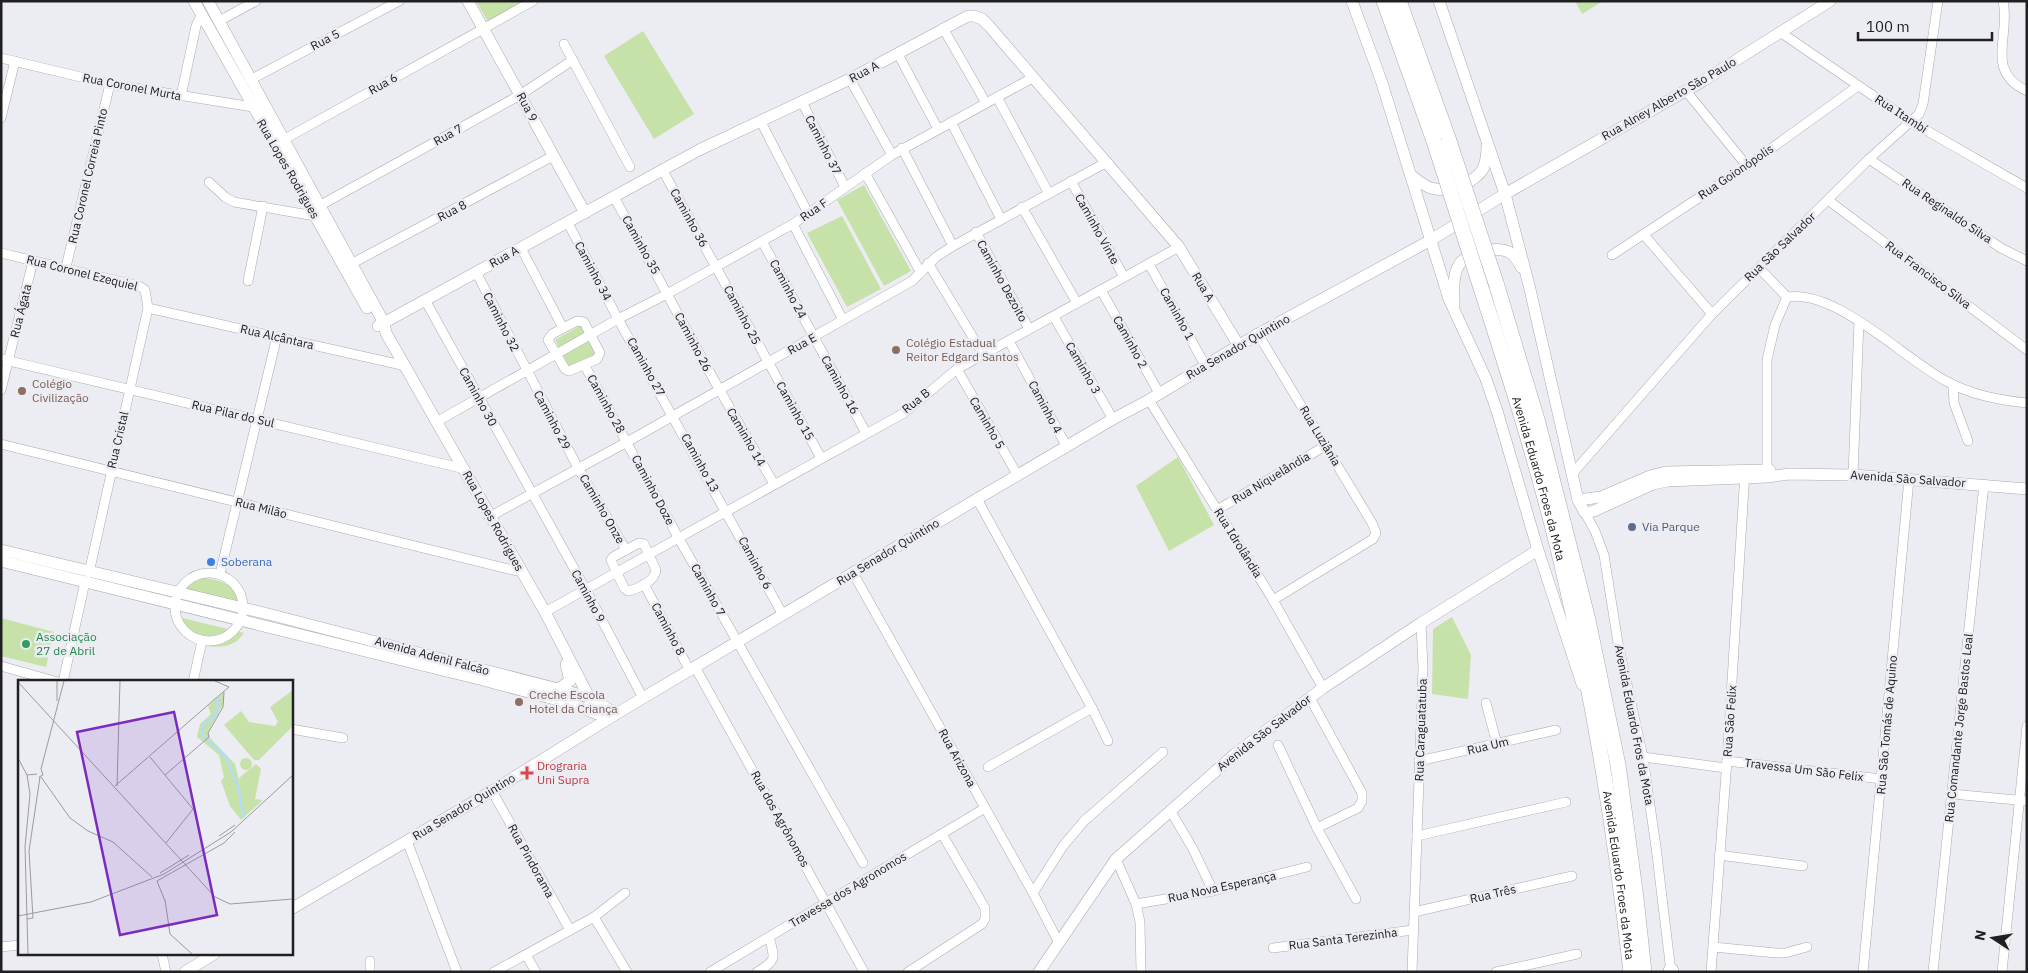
<svg xmlns="http://www.w3.org/2000/svg" width="2028" height="973" viewBox="0 0 2028 973" font-family="'IBM Plex Sans',sans-serif">
  <style>
    .green { fill: #c7e2a9 }
    .lines { fill: none; stroke-linecap: round; stroke-linejoin: round }
    .minor-casing { stroke: #a9aab0; stroke-width: 10 }
    .tertiary-casing { stroke: #a9aab0; stroke-width: 12 }
    .trunk-casing { stroke: #a9aab0; stroke-width: 16 }
    .minor { stroke: #fff; stroke-width: 9 }
    .tertiary { stroke: #fff; stroke-width: 11 }
    .trunk { stroke: #fff; stroke-width: 15 }
    .trunk-bridge-casing { stroke: #a9aab0; stroke-width: 16; stroke-linecap: butt }
    .trunk-bridge { stroke: #fff; stroke-width: 15 }
    .education-dot { fill: #8d6e63; stroke: #ececf3; stroke-width: 2 }
    .service-dot { fill: #5c6f8a; stroke: #ececf3; stroke-width: 2 }
    .shop-dot { fill: #3f7fe0; stroke: #ececf3; stroke-width: 2 }
    .leisure-dot { fill: #2e9e5b; stroke: #ececf3; stroke-width: 2 }
    .health-dot { fill: #e0444e; stroke: #ececf3; stroke-width: 2 }
    .labels { text-anchor: middle; stroke-width: 5; stroke-linejoin: round; paint-order: stroke }
    .street-label { font-size: 12px; fill: #202023; stroke: #ececf3 }
    .education-label { font-size: 12px; fill: #785e54; stroke: #ececf3; text-anchor: start }
    .service-label { font-size: 12px; fill: #4e5e75; stroke: #ececf3; text-anchor: start }
    .shop-label { font-size: 12px; fill: #366cbe; stroke: #ececf3; text-anchor: start }
    .leisure-label { font-size: 12px; fill: #27864d; stroke: #ececf3; text-anchor: start }
    .health-label { font-size: 12px; fill: #be3a42; stroke: #ececf3; text-anchor: start }
    .inset-river { fill: none; stroke: #b4dcf8; stroke-width: 2.5 }
    .inset-road { fill: none; stroke: #9a9aa0; stroke-width: 1 }
    .view { fill: #7b2cbf; fill-opacity: 0.15; stroke: #7b2cbf; stroke-width: 2.5 }
    .inset-edge { fill: none; stroke: #202023; stroke-width: 2.5 }
  </style>
  <rect width="100%" height="100%" fill="#ececf3"/>
  <g class="green">
    <polygon points="476,1 524,1 488,22"/>
    <polygon points="1575,1 1603,1 1582,14"/>
    <polygon points="643,31 694,114 654,139 604,56"/>
    <polygon points="864,185 911,271 884,286 837,200"/>
    <polygon points="842,216 881,289 847,307 807,233"/>
    <polygon points="583,324 598,354 570,368 555,340"/>
    <polygon points="1178,457 1214,525 1169,551 1136,486"/>
    <path d="M204 578C226 581 238 587 250 607L182 590 193 582Z"/>
    <path d="M178 617 244 633C239 640 234 644 225 646 200 650 189 638 178 617Z"/>
    <polygon points="1452,617 1471,655 1468,699 1432,694 1433,629"/>
    <polygon points="1,618 54,632 46,667 1,656"/>
  </g>
  <g class="lines">
    <defs>
      <g id="minor">
        <path d="M2003 1C2011 36 1984 71 2027 91"/>
        <polyline points="219,21 256,1"/>
        <polyline points="943,28 986,103"/>
        <polyline points="1780,32 1910,121 2027,188"/>
        <polyline points="564,44 630,167"/>
        <polyline points="898,54 938,129"/>
        <polyline points="1,58 110,84 253,107 258,103"/>
        <polyline points="850,79 892,155"/>
        <polyline points="250,80 399,1"/>
        <polyline points="1686,91 1747,166"/>
        <polyline points="181,96 196,26 201,15"/>
        <polyline points="997,97 1048,192"/>
        <polyline points="802,102 845,187"/>
        <polyline points="1,118 15,61"/>
        <polyline points="761,122 809,215"/>
        <polyline points="951,122 1001,219"/>
        <polyline points="283,140 533,1"/>
        <polyline points="902,148 953,246"/>
        <polyline points="1869,159 2001,248 2027,261"/>
        <polyline points="662,169 821,458"/>
        <polyline points="865,173 921,273"/>
        <polyline points="1071,181 1124,277"/>
        <polyline points="209,182 225,197 234,202 315,216"/>
        <polyline points="614,197 719,389 774,484"/>
        <polyline points="1828,200 2027,350"/>
        <polyline points="319,206 520,95 573,60"/>
        <polyline points="1022,207 1077,303"/>
        <polyline points="568,223 618,319 783,615"/>
        <polyline points="793,224 843,320"/>
        <polyline points="976,232 1029,329"/>
        <polyline points="1644,235 1712,314"/>
        <polyline points="762,241 866,433"/>
        <polyline points="521,248 563,328"/>
        <polyline points="1,253 139,286 145,290 148,308 89,573"/>
        <polyline points="1612,255 1747,166 1858,86"/>
        <polyline points="928,263 983,354"/>
        <polyline points="351,264 553,156"/>
        <polyline points="1149,264 1205,365"/>
        <polyline points="66,267 110,84"/>
        <path d="M1759 268 1787 297C1836 289 1903 358 1946 381 1971 395 1999 400 2027 403"/>
        <polyline points="476,272 578,468 626,550"/>
        <polyline points="248,281 263,206"/>
        <polyline points="1101,290 1159,393"/>
        <polyline points="425,300 586,590 643,698"/>
        <polyline points="148,308 406,366"/>
        <polyline points="1054,317 1113,419"/>
        <polygon points="577,321 584,322 600,353 597,359 569,371 565,369 548,340 552,334"/>
        <polyline points="1258,334 1372,523 1376,533 1373,539 1273,600"/>
        <polyline points="1009,341 1067,447"/>
        <polyline points="1,359 465,469"/>
        <polyline points="585,366 678,537 863,863"/>
        <polyline points="957,369 1018,476"/>
        <polyline points="1953,385 1954,403 1968,441"/>
        <polyline points="1,390 33,261"/>
        <polyline points="1149,400 1273,600 1323,688"/>
        <polyline points="438,421 618,319 667,294 793,224 892,155 1032,78"/>
        <polyline points="1,444 521,572"/>
        <polyline points="1573,473 1712,314 1869,159 1919,114 1923,104 1938,1"/>
        <polyline points="1853,475 1859,322"/>
        <polyline points="1767,477 1767,360 1775,325 1787,297"/>
        <polyline points="977,499 1092,708 1108,741"/>
        <polyline points="1217,510 1325,446"/>
        <polyline points="1585,513 1595,531 1604,555 1618,643 1643,757 1656,847 1671,972"/>
        <polyline points="489,517 627,442 912,281 936,257 953,246 1107,162"/>
        <path d="M639 543 644 544 656 570C655 581 638 589 628 591L624 588 611 560 613 557Z"/>
        <circle cx="209" cy="607" r="34"/>
        <polyline points="853,573 1033,893 1059,943"/>
        <polyline points="220,574 277,336"/>
        <polyline points="644,584 690,671"/>
        <polyline points="545,612 904,413 957,369 1179,247"/>
        <polyline points="1,666 58,682"/>
        <polyline points="695,667 864,972"/>
        <polyline points="63,682 85,582"/>
        <polyline points="193,682 202,641"/>
        <polyline points="1310,698 1362,793 1362,801 1358,808 1317,828"/>
        <polyline points="1486,703 1497,744"/>
        <polyline points="291,729 343,738"/>
        <polyline points="1278,745 1317,828 1356,899"/>
        <polyline points="1643,757 1726,768"/>
        <polyline points="1419,761 1556,730"/>
        <polyline points="1727,761 1882,779"/>
        <polyline points="988,767 1092,708"/>
        <polyline points="492,791 570,930"/>
        <polyline points="1952,794 2027,801"/>
        <polyline points="1170,810 1193,849 1213,891"/>
        <polyline points="1417,836 1423,668 1421,623"/>
        <polyline points="407,841 457,972"/>
        <polyline points="1719,855 1803,866"/>
        <polyline points="1116,859 1136,904 1140,922 1141,972"/>
        <polyline points="1033,893 1063,846 1084,821 1163,752"/>
        <polyline points="1136,904 1213,891 1307,867"/>
        <polyline points="1414,912 1572,876"/>
        <polyline points="594,917 627,972"/>
        <polyline points="1,947 19,945"/>
        <polyline points="1713,947 1776,953 1785,953 1807,947"/>
        <polyline points="1273,948 1413,930"/>
        <polyline points="162,954 166,972"/>
        <polyline points="526,955 536,972"/>
        <polyline points="370,961 370,972"/>
        <polyline points="494,972 594,917 625,893"/>
        <polyline points="710,972 985,808"/>
        <path d="M757 972C777 960 775 959 769 937"/>
        <polyline points="908,972 982,924 985,919 985,908 942,834"/>
        <polyline points="1412,972 1417,836 1566,802"/>
        <polyline points="1496,972 1577,954"/>
        <polyline points="1711,972 1727,761 1745,472"/>
        <polyline points="1863,972 1909,479"/>
        <polyline points="1933,972 1984,484"/>
        <polyline points="2002,972 2027,726"/>
      </g>
      <g id="tertiary">
        <polyline points="194,1 367,308"/>
        <polyline points="208,1 384,323 386,333 545,612 589,697 592,711"/>
        <polyline points="468,1 585,213"/>
        <polyline points="1352,1 1381,80 1449,299 1486,379 1498,414 1538,550 1582,684"/>
        <polyline points="1439,1 1505,194 1529,285 1578,500 1585,513 1594,511 1653,484 1667,481 1767,477 1789,474 1853,475 2027,489"/>
        <path d="M1411 175C1417 180 1424 186 1431 188 1445 193 1475 183 1483 169 1486 162 1487 153 1487 146"/>
        <path d="M1454 304C1454 292 1452 272 1461 262 1471 252 1496 246 1509 252 1515 255 1518 261 1521 267"/>
        <polyline points="378,326 699,150 850,79 968,16 974,16 982,19 989,26 1179,247 1239,346"/>
        <polyline points="1578,500 1601,497 1650,476 1666,472 1770,470"/>
        <polyline points="1,550 268,614 589,697 616,714"/>
        <polyline points="1,561 483,680 573,704 597,714"/>
        <polyline points="558,689 570,681 566,664"/>
        <polyline points="291,909 492,791 616,714 977,499 1113,419 1149,400 1258,334 1431,240 1505,194 1703,81 1830,1"/>
        <polyline points="185,972 214,954"/>
        <polyline points="1039,972 1116,859 1235,754 1323,688 1421,623 1538,550"/>
      </g>
      <g id="trunk">
        <polyline points="1384,1 1434,141"/>
        <polyline points="1399,1 1449,141"/>
        <polyline points="1496,283 1538,423 1588,620 1618,765 1636,898 1644,972"/>
        <path id="s1" d="M1482 291C1512 384 1542 478 1564 574 1595 705 1616 838 1631 972"/>
        <polyline points="1671,972 1671,971"/>
      </g>
    </defs>
    <use href="#minor" class="minor-casing"/>
    <use href="#tertiary" class="tertiary-casing"/>
    <use href="#trunk" class="trunk-casing"/>
    <use href="#minor" class="minor"/>
    <use href="#tertiary" class="tertiary"/>
    <use href="#trunk" class="trunk"/>
    <defs>
      <g id="trunk-bridge">
        <polyline points="1434,141 1482,291"/>
        <polyline points="1449,141 1496,283"/>
      </g>
    </defs>
    <use href="#trunk-bridge" class="trunk-bridge-casing"/>
    <use href="#trunk-bridge" class="trunk-bridge"/>
  </g>
  <g class="education-dot">
    <circle cx="896" cy="350" r="5"/>
    <circle cx="22" cy="391" r="5"/>
    <circle cx="519" cy="702" r="5"/>
  </g>
  <circle class="service-dot" cx="1632" cy="527" r="5"/>
  <circle class="shop-dot" cx="211" cy="562" r="5"/>
  <circle class="leisure-dot" cx="26" cy="644" r="5"/>
  <path class="health-dot" d="M524.5 765.5h5v5h5v5h-5v5h-5v-5h-5v-5h5z"/>
  <g class="labels">
    <g class="street-label">
      <text transform="translate(325 40) rotate(-28)" y="4">Rua 5</text>
      <text transform="translate(864 72) rotate(-28)" y="4">Rua A</text>
      <text transform="translate(383 84) rotate(-29)" y="4">Rua 6</text>
      <text transform="translate(132 87) rotate(11)" y="4">Rua Coronel Murta</text>
      <text transform="translate(1669 99) rotate(-30)" y="4">Rua Alney Alberto São Paulo</text>
      <text transform="translate(527 107) rotate(62)" y="4">Rua 9</text>
      <text transform="translate(1901 114) rotate(33)" y="4">Rua Itambí</text>
      <text transform="translate(448 135) rotate(-29)" y="4">Rua 7</text>
      <text transform="translate(823 145) rotate(63)" y="4">Caminho 37</text>
      <text transform="translate(288 169) rotate(60)" y="4">Rua Lopes Rodrigues</text>
      <text transform="translate(1736 172) rotate(-34)" y="4">Rua Goionópolis</text>
      <text transform="translate(88 176) rotate(-77)" y="4">Rua Coronel Correia Pinto</text>
      <text transform="translate(814 210) rotate(-35)" y="4">Rua F</text>
      <text transform="translate(452 211) rotate(-28)" y="4">Rua 8</text>
      <text transform="translate(1947 211) rotate(34)" y="4">Rua Reginaldo Silva</text>
      <text transform="translate(689 218) rotate(61)" y="4">Caminho 36</text>
      <text transform="translate(1097 229) rotate(61)" y="4">Caminho Vinte</text>
      <text transform="translate(641 245) rotate(61)" y="4">Caminho 35</text>
      <text transform="translate(1780 247) rotate(-44)" y="4">Rua São Salvador</text>
      <text transform="translate(504 257) rotate(-29)" y="4">Rua A</text>
      <text transform="translate(593 271) rotate(62)" y="4">Caminho 34</text>
      <text transform="translate(82 273) rotate(14)" y="4">Rua Coronel Ezequiel</text>
      <text transform="translate(1928 275) rotate(37)" y="4">Rua Francisco Silva</text>
      <text transform="translate(1002 281) rotate(61)" y="4">Caminho Dezoito</text>
      <text transform="translate(1203 287) rotate(59)" y="4">Rua A</text>
      <text transform="translate(788 289) rotate(62)" y="4">Caminho 24</text>
      <text transform="translate(21 311) rotate(-76)" y="4">Rua Ágata</text>
      <text transform="translate(1177 314) rotate(61)" y="4">Caminho 1</text>
      <text transform="translate(742 315) rotate(62)" y="4">Caminho 25</text>
      <text transform="translate(501 322) rotate(63)" y="4">Caminho 32</text>
      <text transform="translate(277 337) rotate(13)" y="4">Rua Alcântara</text>
      <text transform="translate(693 342) rotate(62)" y="4">Caminho 26</text>
      <text transform="translate(1130 342) rotate(61)" y="4">Caminho 2</text>
      <text transform="translate(802 344) rotate(-29)" y="4">Rua E</text>
      <text transform="translate(1238 347) rotate(-30)" y="4">Rua Senador Quintino</text>
      <text transform="translate(646 367) rotate(61)" y="4">Caminho 27</text>
      <text transform="translate(1083 368) rotate(60)" y="4">Caminho 3</text>
      <text transform="translate(840 385) rotate(61)" y="4">Caminho 16</text>
      <text transform="translate(478 397) rotate(61)" y="4">Caminho 30</text>
      <text transform="translate(916 401) rotate(-39)" y="4">Rua B</text>
      <text transform="translate(606 404) rotate(61)" y="4">Caminho 28</text>
      <text transform="translate(1045 407) rotate(62)" y="4">Caminho 4</text>
      <text transform="translate(795 411) rotate(61)" y="4">Caminho 15</text>
      <text transform="translate(233 414) rotate(13)" y="4">Rua Pilar do Sul</text>
      <text transform="translate(552 420) rotate(62)" y="4">Caminho 29</text>
      <text transform="translate(987 423) rotate(60)" y="4">Caminho 5</text>
      <text transform="translate(1320 436) rotate(59)" y="4">Rua Luziânia</text>
      <text transform="translate(746 437) rotate(60)" y="4">Caminho 14</text>
      <text transform="translate(118 440) rotate(-77)" y="4">Rua Cristal</text>
      <text transform="translate(700 463) rotate(61)" y="4">Caminho 13</text>
      <text transform="translate(1271 478) rotate(-31)" y="4">Rua Niquelândia</text>
      <text dy="4" stroke="none"><textPath href="#s1" startOffset="196">Avenida Eduardo Froes da Mota</textPath></text>
      <text transform="translate(1908 479) rotate(4)" y="4">Avenida São Salvador</text>
      <text transform="translate(653 490) rotate(62)" y="4">Caminho Doze</text>
      <text transform="translate(261 508) rotate(14)" y="4">Rua Milão</text>
      <text transform="translate(602 509) rotate(60)" y="4">Caminho Onze</text>
      <text transform="translate(493 521) rotate(61)" y="4">Rua Lopes Rodrigues</text>
      <text transform="translate(1238 543) rotate(58)" y="4">Rua Idrolândia</text>
      <text transform="translate(888 552) rotate(-31)" y="4">Rua Senador Quintino</text>
      <text transform="translate(755 563) rotate(62)" y="4">Caminho 6</text>
      <text transform="translate(708 590) rotate(61)" y="4">Caminho 7</text>
      <text transform="translate(588 596) rotate(62)" y="4">Caminho 9</text>
      <text transform="translate(668 629) rotate(62)" y="4">Caminho 8</text>
      <text transform="translate(432 656) rotate(15)" y="4">Avenida Adenil Falcão</text>
      <text transform="translate(1730 721) rotate(-86)" y="4">Rua São Felix</text>
      <text transform="translate(1634 725) rotate(79)" y="4">Avenida Eduardo Fros da Mota</text>
      <text transform="translate(1887 725) rotate(-85)" y="4">Rua São Tomás de Aquino</text>
      <text transform="translate(1959 728) rotate(-84)" y="4">Rua Comandante Jorge Bastos Leal</text>
      <text transform="translate(1421 730) rotate(-88)" y="4">Rua Caraguatatuba</text>
      <text transform="translate(1264 733) rotate(-38)" y="4">Avenida São Salvador</text>
      <text transform="translate(1488 746) rotate(-13)" y="4">Rua Um</text>
      <text transform="translate(957 758) rotate(61)" y="4">Rua Arizona</text>
      <text transform="translate(1804 770) rotate(7)" y="4">Travessa Um São Felix</text>
      <text transform="translate(464 807) rotate(-31)" y="4">Rua Senador Quintino</text>
      <text transform="translate(780 819) rotate(61)" y="4">Rua dos Agrônomos</text>
      <text transform="translate(531 861) rotate(61)" y="4">Rua Pindorama</text>
      <text dy="4" stroke="none"><textPath href="#s1" startOffset="601">Avenida Eduardo Froes da Mota</textPath></text>
      <text transform="translate(1222 887) rotate(-12)" y="4">Rua Nova Esperança</text>
      <text transform="translate(848 890) rotate(-31)" y="4">Travessa dos Agronomos</text>
      <text transform="translate(1493 894) rotate(-13)" y="4">Rua Três</text>
      <text transform="translate(1343 939) rotate(-7)" y="4">Rua Santa Terezinha</text>
    </g>
    <g class="education-label">
      <text x="906" y="347">Colégio Estadual<tspan x="906" dy="14">Reitor Edgard Santos</tspan></text>
      <text x="32" y="388">Colégio<tspan x="32" dy="14">Civilização</tspan></text>
      <text x="529" y="699">Creche Escola<tspan x="529" dy="14">Hotel da Criança</tspan></text>
    </g>
    <g class="service-label">
      <text x="1642" y="531">Via Parque</text>
    </g>
    <g class="shop-label">
      <text x="221" y="566">Soberana</text>
    </g>
    <g class="leisure-label">
      <text x="36" y="641">Associação<tspan x="36" dy="14">27 de Abril</tspan></text>
    </g>
    <g class="health-label">
      <text x="537" y="770">Drograria<tspan x="537" dy="14">Uni Supra</tspan></text>
    </g>
  </g>
  <g transform="translate(18 680)">
    <rect width="275" height="275" fill="#ececf3"/>
    <path d="M275 10V46L241 80H236L206 45 223 31 231 42 257 46 260 42 252 27ZM206 12V23L190 52 191 57 217 84 222 104 221 98 238 84 243 89 237 119 245 120 223 140 212 126 203 101 206 97 201 75 179 57 182 44 193 34 190 26ZM222 84a6 6 0 1 1 12 0a6 6 0 1 1-12 0Z" fill="#c7e2a9"/>
    <path class="inset-river" d="M188 59 184 54 185 45 199 34 200 17M189 59 208 77 220 107 226 138"/>
    <path class="inset-road" d="M0 2 197 217 212 224 275 219M197 19 211 7 197 1M39 21V1M132 77 175 129 148 163M0 78 9 95M147 95 191 57 190 53 205 27 206 12M21 97 25 95 23 89 46 1M23 97 52 138 70 151 95 162 134 197M97 106 198 18M99 106 102 1M201 156 217 145M206 163 217 152M142 193 171 175M147 220 152 254 174 274M147 221 139 201 206 163M0 236 73 222 146 194 213 152 275 95M9 239 15 238 11 171 22 97M10 274 7 167 12 114 9 95 19 94"/>
    <path class="view" d="M156 32 199 235 102 255 59 52Z"/>
    <rect width="275" height="275" class="inset-edge"/>
  </g>
  <rect width="2028" height="973" fill="none" stroke="#202023" stroke-width="5"/>
  <g transform="translate(1993 938) rotate(282)" stroke="#ececf3" stroke-width="4" paint-order="stroke">
  <path d="M0-4L9 19L0 12L-9 19Z" fill="#202023"/>
  <text y="-8" font-size="14" font-weight="bold" text-anchor="middle" fill="#202023">N</text>
  </g>
  <path d="M1858 32v8h134v-8" fill="none" stroke="#202023" stroke-width="2.5"/>
  <text x="1866" y="32" font-size="15" fill="#202023" stroke="#ececf3" stroke-width="4" paint-order="stroke">100 m</text>
</svg>
